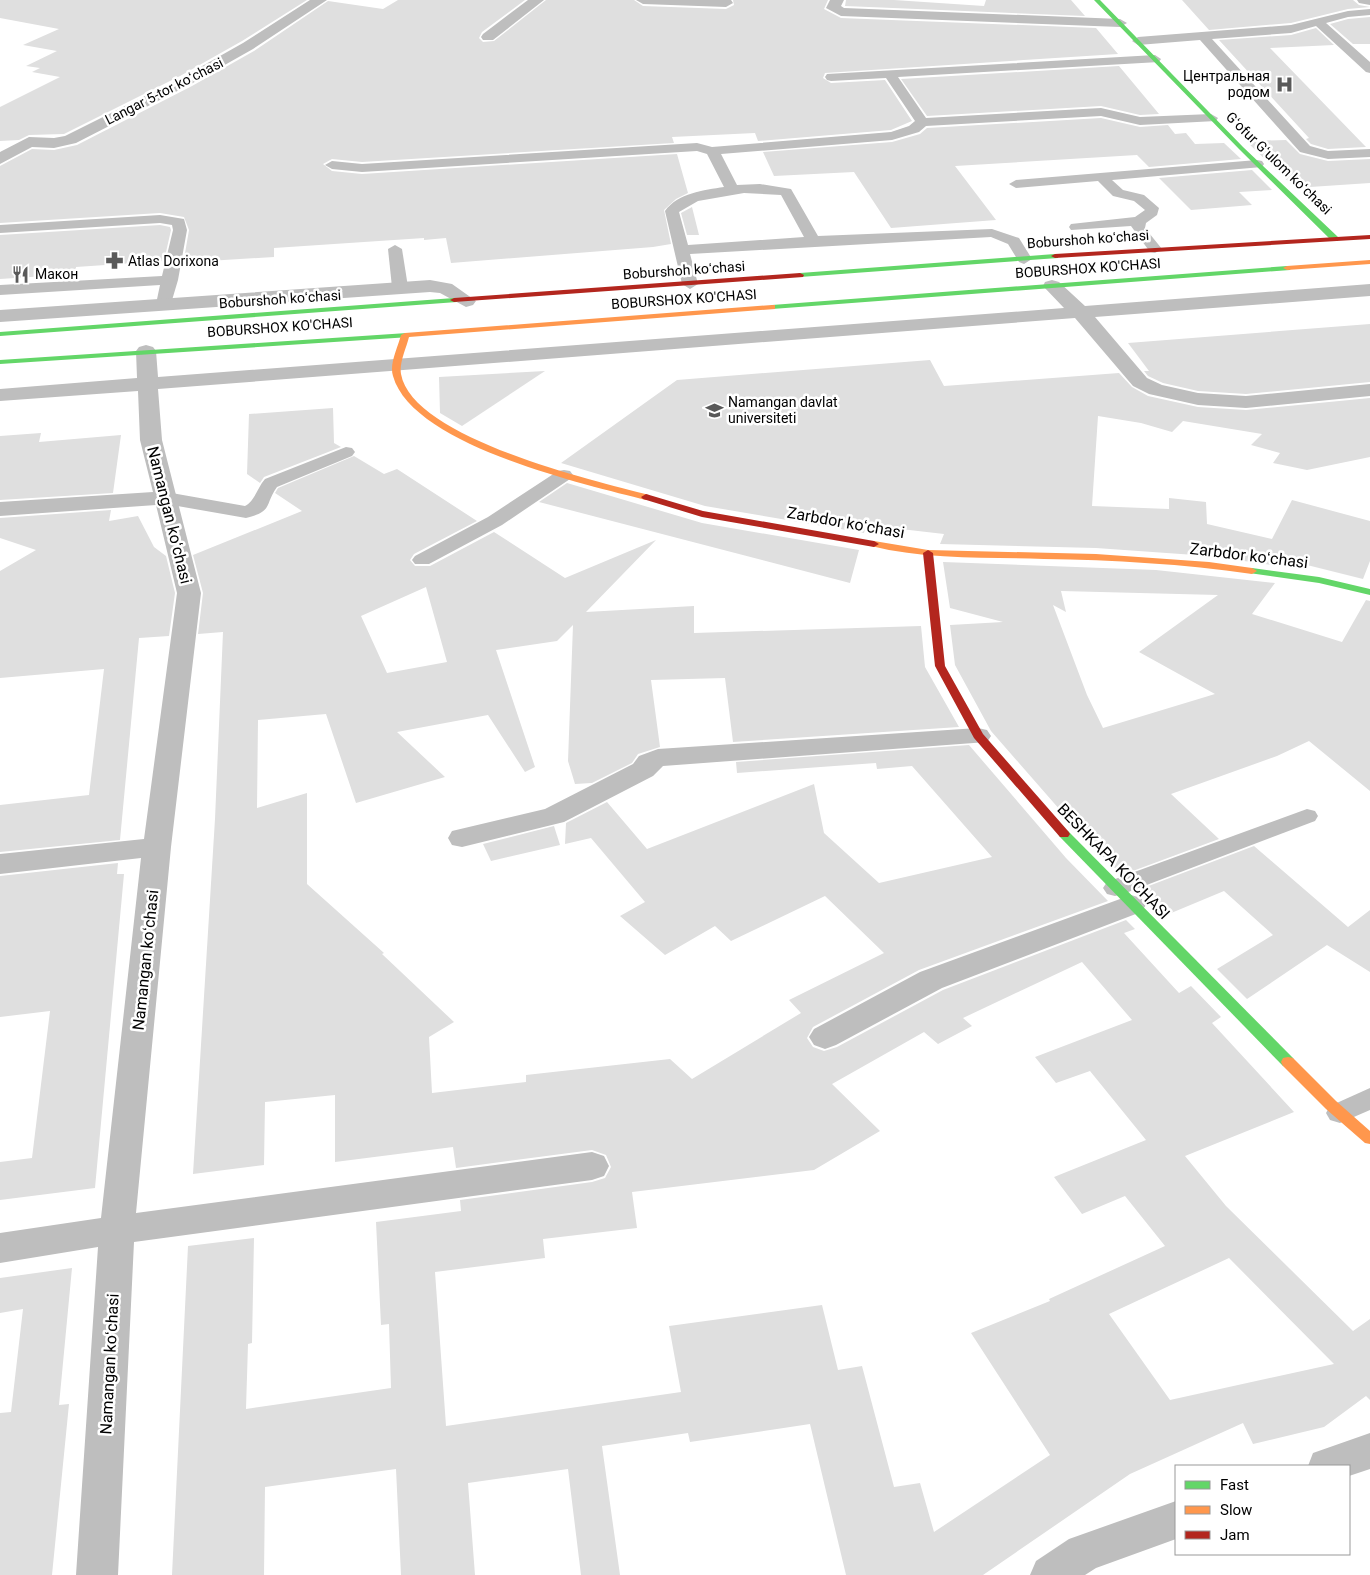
<svg xmlns="http://www.w3.org/2000/svg" width="1370" height="1575" viewBox="0 0 1370 1575" font-family="Roboto,sans-serif">
  <style>
    .building { fill: #dfdfdf; fill-rule: evenodd }
    .lines { fill: none; stroke-linecap: round; stroke-linejoin: round }
    .lane { fill: #bebebe; fill-rule: evenodd }
    .street { fill: #bebebe; fill-rule: evenodd }
    .fast { fill: #63d668; fill-rule: evenodd }
    .slow { fill: #ff974d; fill-rule: evenodd }
    .jam { fill: #b3261e; fill-rule: evenodd }
    .labels { text-anchor: middle; stroke-width: 5; stroke-linejoin: round; paint-order: stroke }
    .far-poi-label { font-size: 14px; fill: #000; stroke: #fff; text-anchor: start }
    .far-street-label { font-size: 14px; fill: #000; stroke: #fff }
    .street-label { font-size: 16px; fill: #000; stroke: #fff }
  </style>
  <rect width="100%" height="100%" fill="#fff"/>
  <g class="building">
    <polygon points="0,0 307,0 242,41 180,76 64,134 29,135 19,140 0,141 0,107 60,77 32,72 40,68 26,66 57,51 23,45 59,29 0,18"/>
    <polygon points="398,0 525,0 482,32 479,38 483,42 494,41 546,0 634,0 643,6 726,9 734,5 733,0 828,0 824,9 841,18 1096,28 1118,54 825,73 823,78 831,83 885,80 912,121 891,130 758,141 755,133 672,137 674,143 362,162 332,159 323,164 332,171 362,174 677,154 688,193 676,199 664,210 671,244 653,247 451,263 446,238 424,240 424,238 274,248 274,257 192,262 192,259 184,259 189,230 184,217 160,213 0,223 0,166 32,149 54,150 77,145 192,86 254,51 328,1 383,9"/>
    <polygon points="846,0 894,0 984,6 986,0 1071,0 1085,16 845,6"/>
    <polygon points="1182,0 1353,0 1359,5 1370,7 1348,9 1291,23 1209,30"/>
    <polygon points="1370,17 1370,44 1353,44 1330,24 1348,19"/>
    <polygon points="1316,28 1334,45 1270,48 1366,147 1328,149 1311,144 1306,139 1309,138 1219,40 1291,35"/>
    <polygon points="1119,66 1159,114 1140,115 1101,106 927,116 901,79"/>
    <polygon points="1101,118 1140,127 1168,125 1175,134 1186,133 1195,144 1224,143 1241,159 1149,167 1137,155 955,166 996,220 891,228 854,172 774,176 763,152 892,142 920,134 927,128"/>
    <polygon points="1286,140 1300,154 1328,161 1370,159 1370,183 1295,188 1246,141"/>
    <polygon points="1252,170 1272,190 1239,192 1252,205 1191,210 1159,178"/>
    <polygon points="692,207 699,235 687,235 681,213"/>
    <polygon points="160,225 170,227 171,230 164,261 76,267 76,274 0,279 0,235"/>
    <polygon points="1370,324 1370,382 1246,394 1198,391 1163,383 1148,376 1144,371 1149,371 1128,343"/>
    <polygon points="930,360 944,386 1119,373 1132,387 1148,396 1198,407 1246,410 1370,398 1370,457 1307,470 1273,463 1280,453 1251,445 1262,434 1183,421 1172,432 1141,423 1098,416 1092,506 1169,509 1169,498 1206,502 1207,524 1272,539 1292,500 1370,521 1370,561 1363,579 1291,561 1287,567 1209,556 1096,548 940,544 944,534 866,525 864,533 705,506 561,463 677,380"/>
    <polygon points="545,371 462,426 440,413 439,377"/>
    <polygon points="333,408 334,443 341,447 264,477 260,483 247,474 249,414"/>
    <polygon points="41,433 39,442 121,435 113,493 0,500 0,436"/>
    <path d="M354 456 384 474 397 469 477 521 414 554 410 560 415 566H430L494 532 565 578 656 540 586 612 694 606V633L921 626 925 667 959 727 733 742 725 678 651 680 660 747 638 754 632 763 592 783 575 784 568 761 573 625 557 641 496 650 535 767 525 772 488 715 397 732 445 777 356 803 326 714 258 720 257 808 307 793V884L384 953 382 954 454 1022 429 1037 432 1093 526 1082V1075L670 1059 692 1079 801 1013 789 1000 884 953 825 896 731 941 715 926 665 955 620 916 645 902 591 838 565 844 566 823 607 802 647 849 814 784 824 833 879 883 992 857 912 766 877 769 876 763 737 773 736 762 969 745 1066 858 1108 901 919 970 813 1027 807 1038 813 1047 824 1051 837 1047 943 990 1126 920 1135 929 1124 933 1179 993 1191 986 1221 1017 1212 1023 1294 1112 1185 1156 1226 1206 1353 1331 1370 1319V1400L1366 1396 1324 1427 1253 1444 1243 1423 1130 1474 983 1575H846L810 1424 690 1442 688 1433 602 1446 620 1575H581L568 1469 468 1483 475 1575H401L396 1469 265 1487 264 1575H172L188 1246 254 1238 252 1343 248 1344 246 1409 391 1388 389 1324 381 1325 376 1222 461 1211 460 1200 592 1182 605 1178 611 1167 606 1155 592 1150 456 1168 453 1147 335 1162V1095L265 1102 264 1165 193 1174 215 819 223 632 198 634 203 593 193 555 302 511 275 493 278 488ZM426 587 447 662 387 673 361 616ZM1082 962 1132 1020 1035 1057 1056 1083 1090 1071 1146 1140 1054 1177 1082 1214 1125 1196 1165 1246 1049 1299 1050 1301 971 1333 1050 1455 934 1532 920 1483 894 1487 862 1366 838 1370 822 1305 669 1326 681 1392 446 1426 435 1272 545 1258 543 1239 637 1228 632 1192 814 1170 880 1131 832 1084 924 1032 938 1044 972 1026 963 1018ZM1229 1258 1334 1364 1170 1400 1109 1314Z"/>
    <polygon points="567,483 702,523 859,550 850,583 539,502"/>
    <polygon points="111,510 109,521 138,516 154,547 166,556 175,593 169,636 139,638 120,840 0,852 0,805 89,795 104,669 0,678 0,571 36,550 0,538 0,518"/>
    <path d="M943 562 1156 570 1275 583 1252 614 1342 642 1366 600 1370 601V791L1309 741 1277 756 1171 794 1219 839 1122 875 1088 842 991 731 955 665 950 625 1003 622 950 608ZM1061 591 1218 595 1139 652 1215 694 1103 728 1087 695 1053 605 1066 612Z"/>
    <polygon points="554,826 560,845 491,861 483,844"/>
    <polygon points="1254,846 1348,927 1370,910 1370,972 1327,945 1247,999 1217,969 1273,935 1224,891 1164,916 1138,890"/>
    <polygon points="118,863 117,874 124,874 95,1188 0,1200 0,1162 32,1158 50,1011 0,1017 0,876"/>
    <polygon points="72,1268 59,1405 69,1404 52,1575 0,1575 0,1413 11,1412 23,1309 0,1313 0,1278"/>
  </g>
  <g class="lines">
    <g class="lane">
      <polygon points="1370,9 1370,15 1348,17 1326,23 1370,62 1370,73 1366,72 1316,26 1291,33 1212,39 1310,146 1328,151 1370,149 1370,157 1328,159 1300,152 1200,40 1138,45 1132,41 1138,37 1291,25 1348,11"/>
      <path d="M1155 55 1161 59 1159 62 898 77 926 118 1101 108 1140 117 1211 114 1218 118 1216 121 1140 125 1101 116 926 126 919 132 892 140 721 154 737 185 760 184 791 189 818 236 992 229 1019 238 1032 259 1024 264 1019 262 1008 244 991 237 690 254 698 284 690 289 682 284 665 211C678 193 704 190 724 187L707 154 697 151 362 172 332 169 325 165 332 161 362 164 697 143 712 147 891 132 909 126 915 121 886 78 831 81 827 80 825 77 827 74ZM744 193 781 195 804 237 688 245 679 212 698 201Z"/>
      <polygon points="1257,160 1262,161 1264,164 1262,167 1112,180 1123,190 1144,195 1159,208 1157,215 1146,223 1145,228 1162,249 1155,253 1150,252 1131,226 1071,230 1069,227 1071,224 1135,217 1145,210 1134,201 1113,196 1098,181 1016,188 1009,184 1016,180"/>
      <polygon points="160,215 184,219 187,230 178,280 170,307 164,309 156,304 160,285 0,295 0,285 162,276 173,230 172,225 160,223 0,233 0,225"/>
      <polygon points="395,245 402,249 408,287 400,292 392,287 388,249"/>
      <path d="M346 447 352 448 355 452 352 456 277 487C264 505 274 511 246 518L166 504 159 502 157 498 159 494 166 492 245 506C255 501 257 488 265 479Z"/>
      <polygon points="564,470 570,471 573,475 570,479 502,525 429,564 415,564 412,560 415,556 488,517 558,471"/>
      <polygon points="1307,809 1315,811 1318,816 1315,821 1123,894 1115,896 1107,894 1103,888 1107,882"/>
      <polygon points="1370,1088 1370,1110 1340,1123 1330,1120 1326,1113 1330,1106"/>
    </g>
    <g class="street">
      <polygon points="310,0 327,0 253,49 191,84 76,143 54,148 32,147 0,164 0,152 29,137 54,138 65,136 181,78 243,43"/>
      <polygon points="528,0 544,0 493,40 483,40 481,37 483,34"/>
      <polygon points="636,0 731,0 733,3 726,7 643,4"/>
      <polygon points="830,0 844,0 841,6 844,8 1120,19 1127,23 1120,27 841,16 826,8"/>
      <polygon points="1357,0 1370,0 1370,5 1359,3"/>
      <polygon points="430,280 452,284 476,301 473,305 466,307 440,293 430,292 0,322 0,310"/>
      <polygon points="1052,280 1059,282 1085,306 1370,284 1370,296 1095,317 1147,378 1162,385 1198,393 1246,396 1370,384 1370,396 1246,408 1198,405 1149,394 1133,386 1075,318 158,389 162,440 201,593 171,847 136,1213 592,1152 604,1156 609,1166 604,1176 592,1180 134,1242 118,1575 76,1575 98,1247 0,1263 0,1233 101,1218 141,858 0,874 0,854 144,839 177,593 156,505 0,516 0,502 153,492 140,440 138,391 0,401 0,389 137,378 136,351 139,347 146,345 153,347 156,351 158,377 1064,308 1043,286 1045,282"/>
      <polygon points="978,728 987,730 991,736 987,742 663,766 653,776 564,822 462,847 452,845 448,838 452,831 545,809 633,764 639,756 658,749"/>
      <polygon points="1131,895 1141,898 1146,905 1141,912 942,988 836,1045 825,1049 814,1045 809,1037 814,1029 920,972"/>
      <polygon points="1370,1433 1370,1469 1349,1476 1349,1466 1308,1466 1313,1453"/>
      <polygon points="1176,1501 1176,1539 1096,1568 1085,1575 1030,1575 1036,1561 1069,1539"/>
    </g>
    <g class="fast">
      <polygon points="1094,0 1100,0 1243,147 1338,237 1338,241 1332,241 1239,149"/>
      <polygon points="1055,254 1058,254 1058,258 800,277 796,275 800,273"/>
      <polygon points="1287,266 1291,268 1290,270 772,309 768,307 772,305"/>
      <polygon points="454,298 457,298 457,302 0,336 0,332"/>
      <polygon points="407,333 410,333 410,337 0,364 0,360"/>
      <polygon points="1252,568 1319,577 1370,589 1370,595 1319,583 1249,573 1247,571 1249,569"/>
      <polygon points="1064,830 1068,831 1293,1058 1295,1062 1293,1066 1288,1067 1283,1066 1060,837 1058,834 1060,831"/>
    </g>
    <g class="slow">
      <polygon points="1370,260 1370,264 1287,270 1283,268 1287,266"/>
      <path d="M772 305H775V309L409 337C406 349 399 363 401 374 412 438 594 481 649 495L651 497 646 500C583 484 412 445 393 376 389 364 398 347 401 335L405 333Z"/>
      <path d="M874 541 928 550 1096 554 1209 562 1252 568 1257 571 1252 574C1183 564 1114 560 1044 559 986 557 927 560 871 546L869 544Z"/>
      <polygon points="1288,1057 1293,1058 1336,1101 1370,1131 1370,1144 1365,1143 1326,1109 1283,1066 1281,1062 1283,1058"/>
    </g>
    <g class="jam">
      <polygon points="1370,235 1370,239 1055,258 1051,256 1055,254"/>
      <polygon points="800,273 804,275 803,277 454,302 450,300 454,298"/>
      <polygon points="646,494 703,511 874,541 879,544 874,547 702,517 643,499 641,497"/>
      <polygon points="928,550 933,553 945,666 983,734 1068,831 1070,834 1068,837 1060,837 974,738 935,666 923,553"/>
    </g>
  </g>
  <defs>
    <symbol id="hospital-bare" viewBox="-9 -9 18 18"><path d="M-5-5h3v3.5h4V-5h3V5h-3V1.5h-4V5h-3Z" fill="#595959" stroke="#fff" stroke-width="2.5" paint-order="stroke"/></symbol>
    <symbol id="pharmacy-bare" viewBox="-9 -9 18 18"><path d="M-2-6h4v4h4v4h-4v4h-4v-4h-4v-4h4Z" fill="#595959" stroke="#fff" stroke-width="2.5" paint-order="stroke"/></symbol>
    <symbol id="restaurant-bare" viewBox="-9 -9 18 18"><path d="M-5-6h1v4h1v-4h1v4h1v-4h1v5L-1.5 .5V6h-2V.5L-5-1ZM5-6V6H3V1.5H1.5Q1.5-4 5-6Z" fill="#595959" stroke="#fff" stroke-width="2.5" paint-order="stroke"/></symbol>
    <symbol id="university-bare" viewBox="-9 -9 18 18"><path d="M0-5L7-2L0 1L-7-2ZM-4 1L0 2.5L4 1V4Q0 6-4 4Z" fill="#595959" stroke="#fff" stroke-width="2.5" paint-order="stroke"/></symbol>
  </defs>
  <g fill-rule="evenodd">
    <use href="#hospital-bare" x="1272" y="72" width="25" height="25"/>
    <use href="#pharmacy-bare" x="102" y="248" width="25" height="25"/>
    <use href="#restaurant-bare" x="8" y="262" width="25" height="25"/>
    <use href="#university-bare" x="702" y="398" width="25" height="25"/>
  </g>
  <g class="labels">
    <g class="far-poi-label">
      <text x="1270" y="81" text-anchor="end">Центральная<tspan x="1270" dy="16">родом</tspan></text>
      <text x="128" y="266">Atlas Dorixona</text>
      <text x="35" y="279">Макон</text>
      <text x="728" y="407">Namangan davlat<tspan x="728" dy="16">universiteti</tspan></text>
    </g>
    <g class="far-street-label">
      <text transform="translate(164 91) rotate(-27)" y="5">Langar 5-tor koʻchasi</text>
      <text transform="translate(1279 163) rotate(44)" y="5">Gʻofur Gʻulom koʻchasi</text>
      <text transform="translate(1088 239) rotate(-4)" y="5">Boburshoh koʻchasi</text>
      <text transform="translate(1088 268) rotate(-4)" y="5">BOBURSHOX KO'CHASI</text>
      <text transform="translate(684 270) rotate(-4)" y="5">Boburshoh koʻchasi</text>
      <text transform="translate(280 299) rotate(-4)" y="5">Boburshoh koʻchasi</text>
      <text transform="translate(684 299) rotate(-4)" y="5">BOBURSHOX KO'CHASI</text>
      <text transform="translate(280 327) rotate(-4)" y="5">BOBURSHOX KO'CHASI</text>
    </g>
    <g class="street-label">
      <text transform="translate(170 515) rotate(76)" y="6">Namangan koʻchasi</text>
      <text transform="translate(846 522) rotate(10)" y="6">Zarbdor koʻchasi</text>
      <text transform="translate(1249 555) rotate(7)" y="6">Zarbdor koʻchasi</text>
      <text transform="translate(1114 861) rotate(46)" y="6">BESHKAPA KO'CHASI</text>
      <text transform="translate(145 960) rotate(-84)" y="6">Namangan koʻchasi</text>
      <text transform="translate(109 1364) rotate(-87)" y="6">Namangan koʻchasi</text>
    </g>
  </g>
  <rect x="1175" y="1465" width="175" height="90" fill="#ffffff" stroke="#999999"/>
  <rect x="1185" y="1481" width="25" height="8" fill="#63d668" stroke="#999999"/>
  <text x="1220" y="1490" font-size="15" fill="#000000">Fast</text>
  <rect x="1185" y="1506" width="25" height="8" fill="#ff974d" stroke="#999999"/>
  <text x="1220" y="1515" font-size="15" fill="#000000">Slow</text>
  <rect x="1185" y="1531" width="25" height="8" fill="#b3261e" stroke="#999999"/>
  <text x="1220" y="1540" font-size="15" fill="#000000">Jam</text>
</svg>
